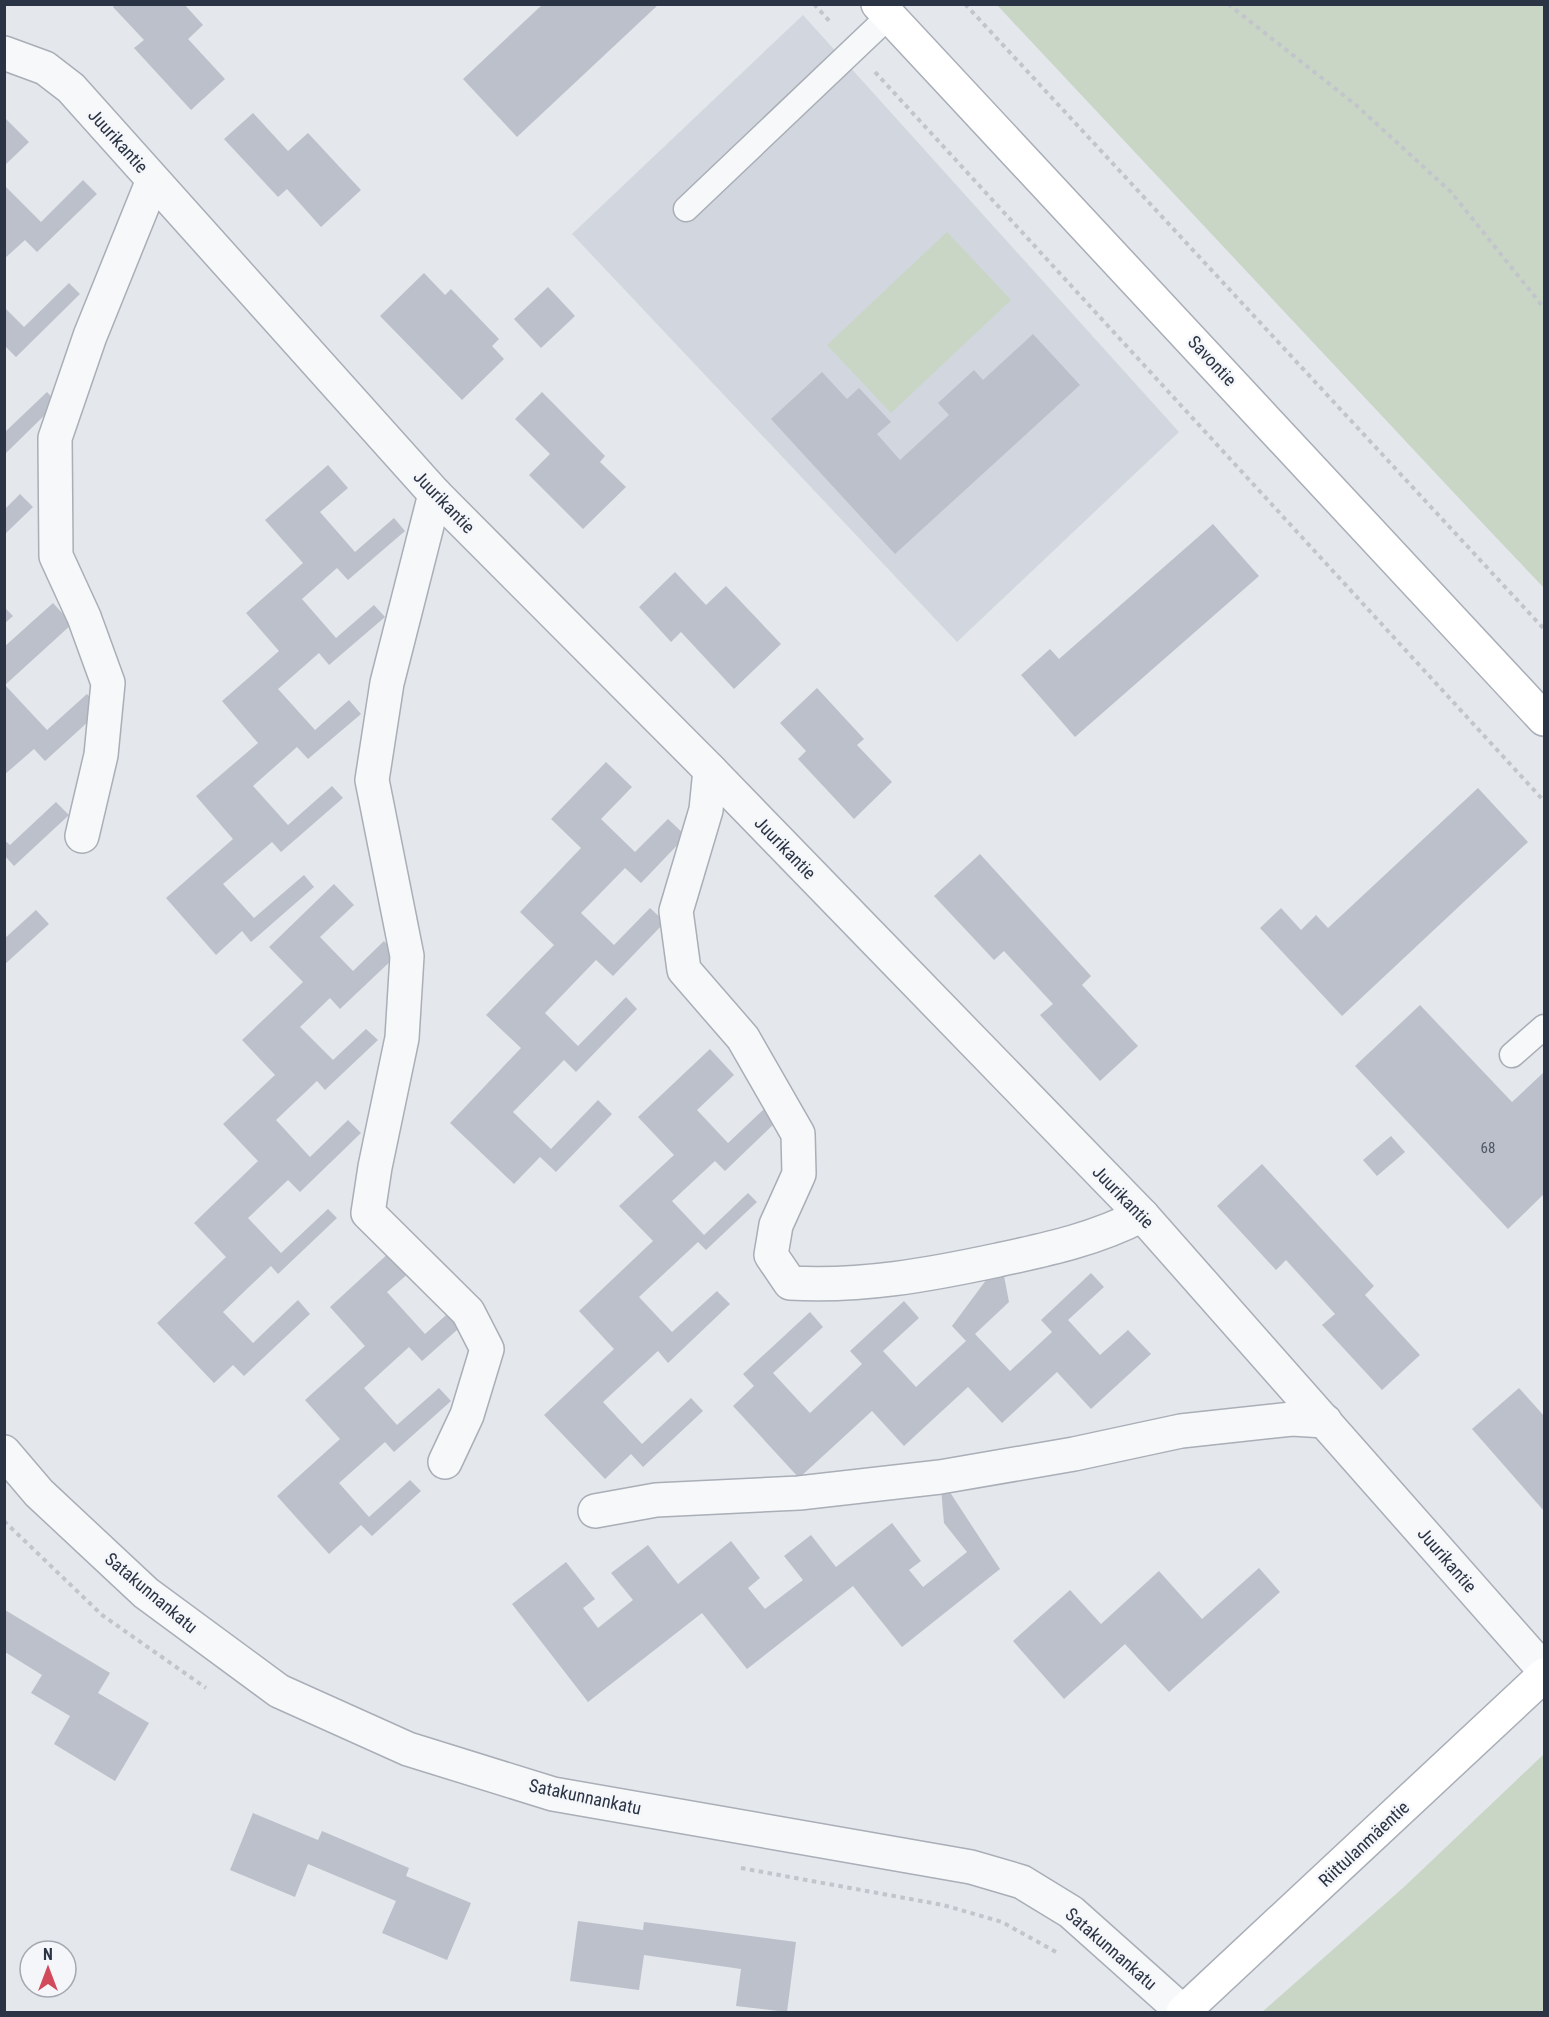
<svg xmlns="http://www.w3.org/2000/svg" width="1549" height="2017" viewBox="0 0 1549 2017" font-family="'Roboto Condensed',sans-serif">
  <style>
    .built { fill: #d2d6de }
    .green { fill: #c9d6c5 }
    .building { fill: #bbc0ca }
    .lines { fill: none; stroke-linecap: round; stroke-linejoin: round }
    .lane-casing { stroke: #a9aeb7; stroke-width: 27 }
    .street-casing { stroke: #a9aeb7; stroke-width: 36 }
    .secondary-casing { stroke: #a9aeb7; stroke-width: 36 }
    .path { stroke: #c2c5cb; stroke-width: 4; stroke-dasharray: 4.5 4.5; stroke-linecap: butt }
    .lane { stroke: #f7f8fa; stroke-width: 24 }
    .street { stroke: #f7f8fa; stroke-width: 33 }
    .secondary { stroke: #fff; stroke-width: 33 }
    .labels { text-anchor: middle; stroke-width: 5; stroke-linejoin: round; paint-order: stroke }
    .number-label { font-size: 15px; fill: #4f5766 }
    .street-label { font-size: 18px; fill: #2b3445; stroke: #f4f6f9 }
  </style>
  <rect width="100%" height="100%" fill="#e4e7ec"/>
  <polygon class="built" points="803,15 1179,432 957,642 572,234"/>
  <g class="green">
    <polygon points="997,5 1544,5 1544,588 1471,511"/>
    <polygon points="947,232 1011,300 891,413 827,345"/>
    <polygon points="1544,1754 1544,2012 1262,2012 1404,1887"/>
  </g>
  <g class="building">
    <polygon points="115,4 184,4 203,25 188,39 225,79 191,110 134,48 144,40 113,7"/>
    <polygon points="543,4 659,4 517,137 463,79"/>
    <polygon points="253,113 288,151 308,133 361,190 321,227 287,189 278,197 224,139"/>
    <polygon points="4,117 29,142 4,166"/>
    <polygon points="83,180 97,194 37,252 25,240 4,259 4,185 41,222"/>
    <polygon points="424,273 445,295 451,289 499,339 492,346 504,359 462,400 380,316"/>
    <polygon points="69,283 80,294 16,357 4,345 4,307 24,327"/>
    <polygon points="548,287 575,316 541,348 514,319"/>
    <polygon points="1033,334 1080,385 895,554 771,419 822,372 847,399 859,388 891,422 877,434 900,460 949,415 938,403 974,370 983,380"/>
    <polygon points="47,392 57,403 4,455 4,433"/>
    <polygon points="542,392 605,456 600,462 626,487 583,529 529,475 550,454 515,419"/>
    <polygon points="328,465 348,488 320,512 355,552 394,518 405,531 348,580 337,568 302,599 336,638 374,605 385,617 329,665 319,653 278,689 315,730 349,700 361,714 308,759 297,747 253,786 288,825 332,786 343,798 281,852 272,842 223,884 254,918 304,875 314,887 251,942 242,931 216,955 166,898 233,839 196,796 258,743 222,701 279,651 246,613 303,563 265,520"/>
    <polygon points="20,494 33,507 4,535 4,510"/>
    <polygon points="1213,524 1259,576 1075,737 1021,675 1050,649 1059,659"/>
    <polygon points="675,572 706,605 726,586 781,644 734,689 681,632 671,642 639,607"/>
    <polygon points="53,603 72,624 5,685 47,730 87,694 101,710 45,761 34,749 4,775 4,647"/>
    <polygon points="4,607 13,616 4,624"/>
    <polygon points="817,688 864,739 857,745 892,782 854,819 798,759 806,751 780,723"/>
    <polygon points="606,762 632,787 601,819 635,852 668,819 686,836 641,883 625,868 581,913 614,945 650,908 665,922 613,976 596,960 545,1013 578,1046 626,997 637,1009 576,1072 564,1060 513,1112 551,1149 598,1100 612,1114 556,1172 540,1157 514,1184 450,1123 521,1048 486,1015 554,945 520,912 581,848 551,819"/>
    <polygon points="1478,788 1528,842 1342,1016 1260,928 1281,908 1301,930 1316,915 1328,928"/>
    <polygon points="56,802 69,815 14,866 4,855 4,840 10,845"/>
    <polygon points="980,854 1091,976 1082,985 1138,1046 1100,1081 1040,1015 1053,1004 1004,951 994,960 934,896"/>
    <polygon points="334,884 354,905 320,937 353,971 384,941 397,955 340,1009 330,998 300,1027 333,1060 366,1029 378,1040 325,1090 317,1081 276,1120 310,1157 348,1120 361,1133 300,1192 288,1180 248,1218 281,1253 328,1209 337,1218 278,1274 271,1266 223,1312 253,1343 298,1300 310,1314 244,1376 233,1365 214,1383 157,1323 226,1257 194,1223 258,1161 223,1124 275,1075 242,1040 303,982 269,947"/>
    <polygon points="36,910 49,924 4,965 4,939"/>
    <polygon points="1420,1005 1512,1102 1544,1072 1544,1194 1508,1229 1355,1066"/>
    <polygon points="710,1049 734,1075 697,1110 728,1143 766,1107 778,1120 725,1171 715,1161 672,1201 704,1235 748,1193 757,1202 706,1250 698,1242 639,1297 672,1332 717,1291 730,1304 668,1363 658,1351 603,1402 642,1444 691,1398 703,1411 643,1467 631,1454 605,1479 544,1415 614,1349 579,1311 653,1241 619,1206 674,1155 638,1117"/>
    <polygon points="1391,1136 1405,1152 1377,1176 1363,1160"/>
    <polygon points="1262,1164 1374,1286 1365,1295 1420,1355 1382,1390 1322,1325 1335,1314 1286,1260 1276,1270 1217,1206"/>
    <polygon points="391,1251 410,1272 387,1292 425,1334 454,1308 466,1322 422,1361 409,1347 364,1388 397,1425 439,1388 451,1401 394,1452 385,1442 339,1483 369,1517 410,1480 421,1491 372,1536 361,1525 329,1554 277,1496 340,1439 305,1400 365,1346 330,1307"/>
    <polygon points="1001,1260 1009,1302 975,1334 1010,1371 1052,1332 1041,1320 1091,1273 1104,1287 1068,1320 1100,1355 1128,1330 1151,1354 1091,1409 1057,1372 1002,1423 968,1387 904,1446 872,1411 799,1478 733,1406 754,1386 743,1374 810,1312 823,1327 773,1373 810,1413 862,1364 850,1351 904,1301 919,1318 883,1351 916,1387 966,1341 952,1326"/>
    <polygon points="1519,1388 1544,1416 1544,1511 1472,1429"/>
    <polygon points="940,1477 1000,1569 902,1647 853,1586 747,1669 702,1613 588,1702 512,1604 566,1562 595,1599 583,1608 598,1628 633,1600 611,1573 648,1545 678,1584 731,1541 760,1578 748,1588 765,1609 803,1580 784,1556 811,1535 836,1567 892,1523 921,1561 909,1570 923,1587 967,1552 944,1523"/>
    <polygon points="1259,1568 1280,1592 1169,1692 1125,1644 1064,1699 1013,1641 1070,1590 1101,1624 1159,1571 1202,1619"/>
    <polygon points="5,1610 110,1673 98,1693 149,1723 115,1781 54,1744 70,1716 31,1693 42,1675 5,1652"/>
    <polygon points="253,1813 318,1840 322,1831 409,1868 406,1876 471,1903 447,1960 382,1933 396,1901 308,1864 295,1897 230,1870"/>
    <polygon points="578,1921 643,1930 644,1922 796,1942 787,2012 736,2006 741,1969 644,1955 639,1990 570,1981"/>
  </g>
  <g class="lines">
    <defs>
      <g id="lane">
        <polyline points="686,209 889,16"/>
        <polyline points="1512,1055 1544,1027"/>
      </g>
      <g id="street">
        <polyline points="4,53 45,68 71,88 435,494 710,770 1142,1215 1544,1670"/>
        <polyline points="435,494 387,683 372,780 407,956 402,1038 375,1167 368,1213 468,1312 487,1349 467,1415 445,1462"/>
        <path d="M710 770 706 810 676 911 684 970 743 1038 798 1134 799 1174 776 1225 771 1255 790 1283C862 1287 928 1275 998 1260 1049 1249 1096 1239 1142 1215"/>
        <polyline points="82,836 101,755 108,683 84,617 56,556 55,438 90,336 153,180"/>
        <polyline points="4,1452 39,1493 146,1593 279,1691 408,1749 553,1794 971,1867 1022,1882 1071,1912 1183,2012"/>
        <polyline points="595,1511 656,1500 799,1493 940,1477 1074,1454 1181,1431 1292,1419 1325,1421"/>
      </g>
      <g id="secondary">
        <polyline points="878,4 1544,719"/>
        <polyline points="1183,2012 1544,1675"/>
      </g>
    </defs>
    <use href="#lane" class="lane-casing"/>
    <use href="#street" class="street-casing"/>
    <use href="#secondary" class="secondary-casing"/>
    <g class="path">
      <polyline points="814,4 832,24"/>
      <polyline points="965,4 1544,629"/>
      <polyline points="1228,4 1356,105 1451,192 1544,308"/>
      <polyline points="875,72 1544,801"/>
      <polyline points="4,1521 102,1615 206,1688"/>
      <polyline points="741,1868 943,1905 1002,1922 1056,1952"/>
    </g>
    <use href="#lane" class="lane"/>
    <use href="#street" class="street"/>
    <use href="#secondary" class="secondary"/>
  </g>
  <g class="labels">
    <g class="number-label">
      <text x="1488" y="1153">68</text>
    </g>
    <g class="street-label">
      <text transform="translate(118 141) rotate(48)" y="6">Juurikantie</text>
      <text transform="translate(1212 361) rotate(47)" y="6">Savontie</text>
      <text transform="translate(444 502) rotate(46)" y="6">Juurikantie</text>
      <text transform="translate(785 848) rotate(46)" y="6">Juurikantie</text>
      <text transform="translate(1123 1197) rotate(46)" y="6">Juurikantie</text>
      <text transform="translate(1447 1560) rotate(49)" y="6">Juurikantie</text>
      <text transform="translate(151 1593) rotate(40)" y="6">Satakunnankatu</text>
      <text transform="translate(585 1797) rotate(12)" y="6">Satakunnankatu</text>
      <text transform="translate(1364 1844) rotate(-43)" y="6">Riittulanmäentie</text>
      <text transform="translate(1111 1949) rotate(41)" y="6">Satakunnankatu</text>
    </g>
  </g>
  <rect width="1549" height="2017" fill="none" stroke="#2b3445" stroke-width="12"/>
  <g transform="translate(48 1969)"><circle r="28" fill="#f4f6f9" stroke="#a4a8b1" stroke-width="1.5"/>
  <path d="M0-4.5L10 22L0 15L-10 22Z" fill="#d1495b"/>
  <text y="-9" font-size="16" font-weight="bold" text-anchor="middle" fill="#2b3445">N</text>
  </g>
</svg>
